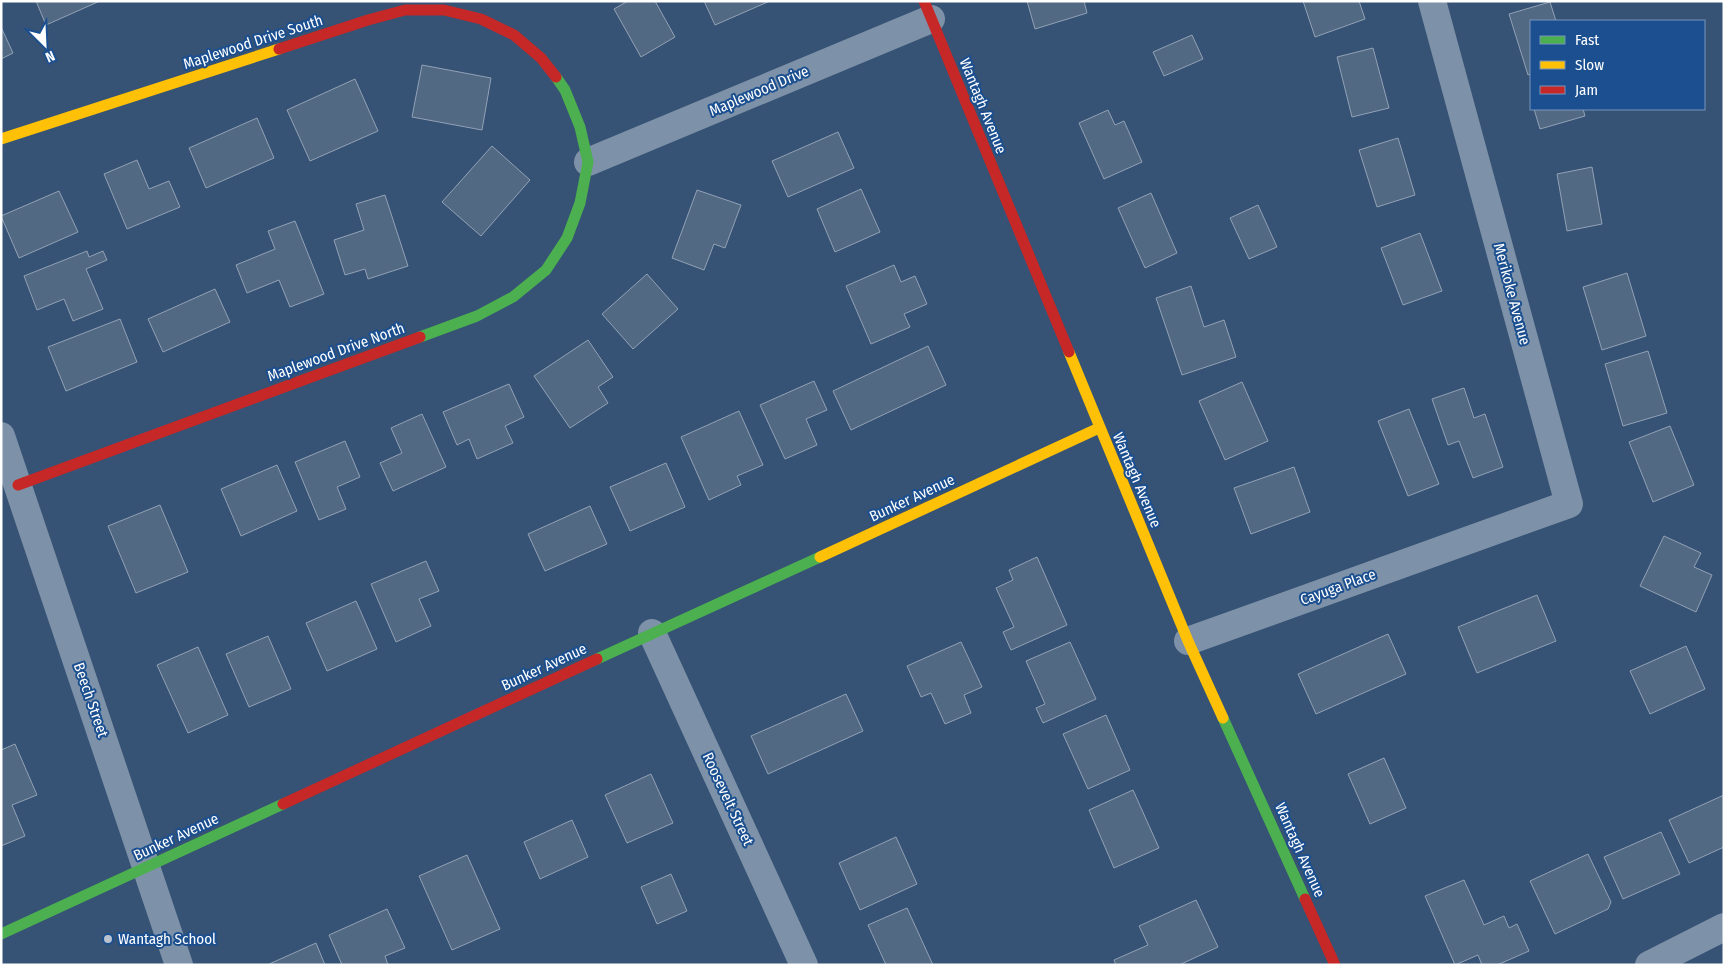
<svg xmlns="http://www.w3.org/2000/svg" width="1725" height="966" viewBox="0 0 1725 966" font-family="'Fira Sans Condensed',sans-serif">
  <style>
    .building { fill: #526984; stroke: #92a2b6 }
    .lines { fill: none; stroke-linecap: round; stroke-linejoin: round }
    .street { stroke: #7d92a8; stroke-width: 28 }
    .fast { stroke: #4caf50; stroke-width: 11 }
    .slow { stroke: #ffc107; stroke-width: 11 }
    .jam { stroke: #c62828; stroke-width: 11 }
    .poi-dot { fill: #b9c2ce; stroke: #1b4f8f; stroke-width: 2 }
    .labels { text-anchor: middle; stroke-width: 4; stroke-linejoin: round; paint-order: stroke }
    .street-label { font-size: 15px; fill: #fff; stroke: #1b4f8f }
    .poi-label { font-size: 15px; fill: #fff; stroke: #1b4f8f; text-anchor: start }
  </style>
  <rect width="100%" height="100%" fill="#365274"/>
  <g class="building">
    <polygon points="36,1 100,1 46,25"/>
    <polygon points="628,1 655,1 675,37 641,57 614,9"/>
    <polygon points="704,1 770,1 715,25"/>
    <polygon points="1027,1 1084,1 1087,13 1035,29"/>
    <polygon points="1303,1 1359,1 1365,19 1315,37"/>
    <polygon points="1550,2 1556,21 1531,21 1531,74 1528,75 1509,14"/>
    <polygon points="1,27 13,53 1,59"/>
    <polygon points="1192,35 1203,59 1164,76 1153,52"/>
    <polygon points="1373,48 1389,108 1352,117 1337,57"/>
    <polygon points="422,65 491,78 482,130 412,117"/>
    <polygon points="355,79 378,131 310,161 287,110"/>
    <polygon points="1534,109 1583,109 1585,116 1540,129"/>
    <polygon points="1108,110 1115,125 1124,121 1142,162 1104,179 1079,123"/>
    <polygon points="257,118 274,158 206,188 189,148"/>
    <polygon points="838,132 854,168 788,197 772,161"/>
    <polygon points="1398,138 1415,195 1377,207 1359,150"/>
    <polygon points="492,146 530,180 481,236 442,202"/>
    <polygon points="137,160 149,189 169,181 180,207 127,229 104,174"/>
    <polygon points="1592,167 1602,224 1567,231 1557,174"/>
    <polygon points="861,189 880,232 835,252 817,209"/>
    <polygon points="697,190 741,205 725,248 714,244 704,270 672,258"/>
    <polygon points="59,191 78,232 19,258 1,216"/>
    <polygon points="1151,193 1177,253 1145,268 1118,208"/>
    <polygon points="385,195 408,266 368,279 365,269 345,275 334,240 364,230 356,204"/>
    <polygon points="1258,205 1277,247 1249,259 1230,218"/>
    <polygon points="295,221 324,294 290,307 279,280 247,293 236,265 275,249 268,231"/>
    <polygon points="1420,233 1442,291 1403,305 1381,248"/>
    <polygon points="87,251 89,257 103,251 107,260 86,269 103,309 73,321 64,299 37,310 24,276"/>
    <polygon points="894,265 901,282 915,276 927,304 904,314 910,327 871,344 846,286"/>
    <polygon points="1627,273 1646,336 1602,350 1583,287"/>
    <polygon points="647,274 678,309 633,349 602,314"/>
    <polygon points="1191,286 1204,327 1224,320 1236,357 1182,375 1156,298"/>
    <polygon points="215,289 230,322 163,352 148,319"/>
    <polygon points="120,319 137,362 66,391 48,347"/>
    <polygon points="588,340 613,377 598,387 608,403 570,428 534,376"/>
    <polygon points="928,346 946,385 851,430 833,391"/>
    <polygon points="1648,351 1667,413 1623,426 1605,364"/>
    <polygon points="814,381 827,410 806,419 817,445 785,459 760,405"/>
    <polygon points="1242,382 1268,441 1225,460 1199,401"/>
    <polygon points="509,384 524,417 505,426 513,443 477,459 469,439 457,445 443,412"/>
    <polygon points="1464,388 1474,418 1485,414 1503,467 1473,478 1459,441 1448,445 1432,399"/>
    <polygon points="1409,409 1439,484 1408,496 1378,421"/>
    <polygon points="739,411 763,465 737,476 741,485 709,500 681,437"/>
    <polygon points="422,414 446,467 393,491 380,463 402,453 391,428"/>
    <polygon points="1670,426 1694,485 1653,502 1629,442"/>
    <polygon points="345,441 360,477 337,487 346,509 319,520 295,462"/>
    <polygon points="666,463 685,507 630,531 610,487"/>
    <polygon points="277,465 297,511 241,536 221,489"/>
    <polygon points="1294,467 1310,512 1251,534 1234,488"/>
    <polygon points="160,505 188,572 136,593 108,526"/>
    <polygon points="590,506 607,544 545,571 528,534"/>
    <polygon points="1664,536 1701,553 1694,567 1712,575 1696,612 1640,586"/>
    <polygon points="1037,557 1067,625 1011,650 1003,632 1014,627 996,588 1013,580 1009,570"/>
    <polygon points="426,561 439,591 419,599 431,626 396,642 371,584"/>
    <polygon points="1537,595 1556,641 1477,673 1458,627"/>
    <polygon points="356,601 377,649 327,671 306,623"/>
    <polygon points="1388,634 1406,674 1316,714 1298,674"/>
    <polygon points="268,636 291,689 249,707 226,654"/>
    <polygon points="961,642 982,687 964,695 971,713 945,724 931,693 921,697 907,666"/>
    <polygon points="1070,642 1096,699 1043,723 1036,708 1045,704 1026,661"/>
    <polygon points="1686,646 1705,689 1650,714 1630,671"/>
    <polygon points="198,647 228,715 188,733 157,665"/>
    <polygon points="846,694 863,731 768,774 751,736"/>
    <polygon points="1106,715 1130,770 1088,789 1063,734"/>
    <polygon points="15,744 37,795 12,805 25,836 1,846 1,750"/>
    <polygon points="1384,758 1406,808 1370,824 1348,774"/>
    <polygon points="651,774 673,823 627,843 605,795"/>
    <polygon points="1133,790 1159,848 1114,868 1089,810"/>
    <polygon points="1724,795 1724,847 1689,863 1669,820"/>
    <polygon points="572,820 588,857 540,879 524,842"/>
    <polygon points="1661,832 1680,874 1623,899 1604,857"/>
    <polygon points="896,837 917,884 860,910 839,863"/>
    <polygon points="1588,854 1611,902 1608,909 1555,934 1530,881"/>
    <polygon points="467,855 500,929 452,950 419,876"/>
    <polygon points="671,874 687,911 657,924 641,887"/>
    <polygon points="1464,880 1484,925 1504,916 1509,928 1517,924 1529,951 1497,965 1482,965 1478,955 1455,965 1425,896"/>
    <polygon points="1196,900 1218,947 1179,965 1116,965 1114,960 1148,945 1139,926"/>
    <polygon points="907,908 933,965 886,965 868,925"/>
    <polygon points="387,909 405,948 385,956 388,965 342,965 329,935"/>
    <polygon points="316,943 325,965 267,965"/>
  </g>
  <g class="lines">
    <g class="street">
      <polyline points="588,162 931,19"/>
      <polyline points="1,436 179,965"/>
      <polyline points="652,633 804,965"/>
      <polyline points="1188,641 1569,504 1432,1"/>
      <polyline points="1649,965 1724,927"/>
    </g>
    <g class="fast">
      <polyline points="420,337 477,316 513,297 546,270 567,238 580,203 588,162 580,127 565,90 556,77"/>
      <polyline points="597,659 820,557"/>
      <polyline points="1223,718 1305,899"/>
      <polyline points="1,934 283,804"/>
    </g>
    <g class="slow">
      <polyline points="1,139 279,49"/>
      <polyline points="1069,352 1188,641 1223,718"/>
      <polyline points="820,557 1099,428"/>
    </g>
    <g class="jam">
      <polyline points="924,1 1069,352"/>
      <polyline points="279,49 368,20 405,10 444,10 481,19 514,35 541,58 556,77"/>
      <polyline points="18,485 420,337"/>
      <polyline points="283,804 597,659"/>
      <polyline points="1305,899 1335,965"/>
    </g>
  </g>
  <circle class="poi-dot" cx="108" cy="939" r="5"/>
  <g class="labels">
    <g class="street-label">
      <text transform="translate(253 42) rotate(-18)" y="5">Maplewood Drive South</text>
      <text transform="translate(759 91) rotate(-23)" y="5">Maplewood Drive</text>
      <text transform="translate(983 106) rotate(68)" y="5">Wantagh Avenue</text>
      <text transform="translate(1512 294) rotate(75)" y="5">Merikoke Avenue</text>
      <text transform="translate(336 352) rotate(-20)" y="5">Maplewood Drive North</text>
      <text transform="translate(1137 480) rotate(67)" y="5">Wantagh Avenue</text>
      <text transform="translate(912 498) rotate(-25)" y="5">Bunker Avenue</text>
      <text transform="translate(1338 587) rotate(-20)" y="5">Cayuga Place</text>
      <text transform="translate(544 667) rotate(-25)" y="5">Bunker Avenue</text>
      <text transform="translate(91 700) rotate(71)" y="5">Beech Street</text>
      <text transform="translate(728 799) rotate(65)" y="5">Roosevelt Street</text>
      <text transform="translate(176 837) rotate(-25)" y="5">Bunker Avenue</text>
      <text transform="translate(1300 850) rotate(66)" y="5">Wantagh Avenue</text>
    </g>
    <g class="poi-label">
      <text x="118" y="944">Wantagh School</text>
    </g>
  </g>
  <rect width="1725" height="966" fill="none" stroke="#ffffff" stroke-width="5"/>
  <rect x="1530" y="20" width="175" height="90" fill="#1b4f8f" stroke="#7695bc"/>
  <rect x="1540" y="36" width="25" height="8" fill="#4caf50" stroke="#7695bc"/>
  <text x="1575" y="45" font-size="15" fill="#ffffff">Fast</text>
  <rect x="1540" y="61" width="25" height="8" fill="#ffc107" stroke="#7695bc"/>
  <text x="1575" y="70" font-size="15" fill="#ffffff">Slow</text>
  <rect x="1540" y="86" width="25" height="8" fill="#c62828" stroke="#7695bc"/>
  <text x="1575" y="95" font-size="15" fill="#ffffff">Jam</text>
  <g transform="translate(45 45) rotate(156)" stroke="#1b4f8f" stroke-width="4" paint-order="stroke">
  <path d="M0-4L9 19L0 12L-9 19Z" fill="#ffffff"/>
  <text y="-8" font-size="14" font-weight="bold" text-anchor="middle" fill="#ffffff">N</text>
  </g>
</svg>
